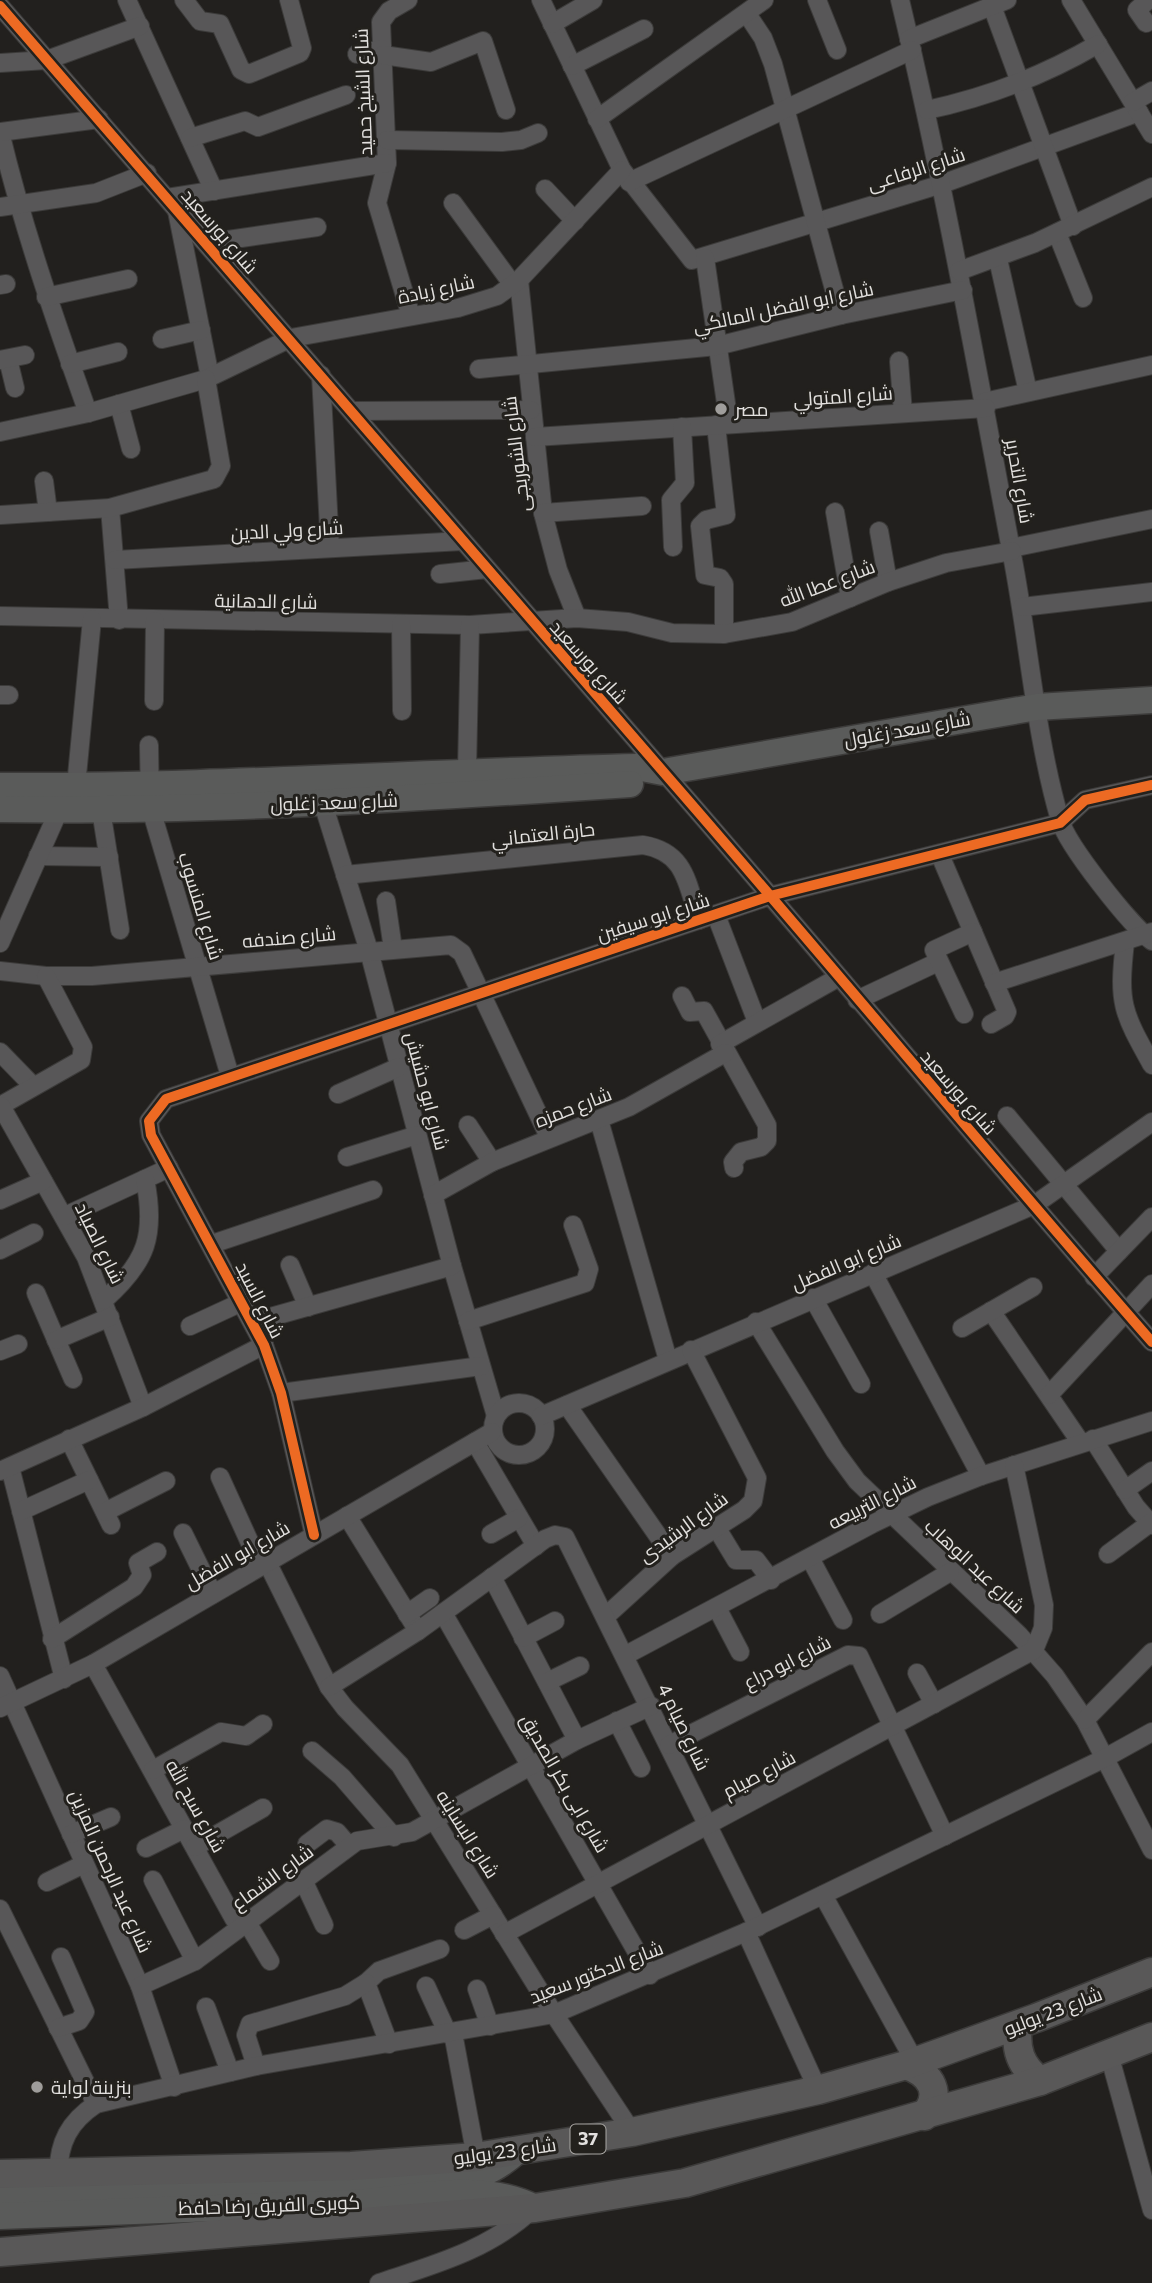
<svg xmlns="http://www.w3.org/2000/svg" width="1152" height="2283" viewBox="0 0 1152 2283" font-family="Commissioner,Cairo,sans-serif">
  <style>
    .lines { fill: none; stroke-linecap: round; stroke-linejoin: round }
    .street-casing { stroke: #3c3b3a; stroke-width: 20 }
    .secondary-casing { stroke: #3c3b3a; stroke-width: 29 }
    .primary-casing { stroke: #3c3b3a; stroke-width: 31 }
    .street { stroke: #585758; stroke-width: 18 }
    .secondary { stroke: #5a5b5a; stroke-width: 26 }
    .primary { stroke: #595858; stroke-width: 28 }
    .cycleway-casing { stroke: #23211d; stroke-width: 15 }
    .cycleway { stroke: #ed6a23; stroke-width: 10 }
    .poi-dot { fill: #9f9d9b; stroke: #23211d; stroke-width: 2.5 }
    .labels { text-anchor: middle; stroke-width: 6; stroke-linejoin: round; paint-order: stroke }
    .shield { fill: #23211d; stroke: #a9a7a4; stroke-width: 2 }
    .shield-label { font-size: 18px; font-weight: bold; fill: #e2e0de }
    .street-label { font-size: 19px; fill: #e2e0de; stroke: #23211d }
    .poi-label { font-size: 19px; fill: #e2e0de; stroke: #23211d; text-anchor: start }
  </style>
  <rect width="100%" height="100%" fill="#22201e"/>
  <g class="lines">
    <defs>
      <g id="street">
        <polyline points="127,0 214,191"/>
        <polyline points="184,0 200,21 220,24 241,70 249,74 300,53 302,48 289,0"/>
        <polyline points="408,0 389,11 381,22 387,163 377,203 411,316"/>
        <polyline points="541,0 622,170 692,260 942,184 1139,112"/>
        <polyline points="817,0 837,50"/>
        <path d="M900 0C944 184 977 369 1012 555 1029 642 1035 734 1060 820 1067 845 1131 926 1152 941"/>
        <polyline points="1071,0 1152,134"/>
        <path d="M0 6C225 264 448 524 673 783 834 968 990 1157 1152 1342"/>
        <polyline points="992,6 1073,226"/>
        <polyline points="747,14 763,38 773,64 841,315"/>
        <polyline points="1146,23 1137,10 1148,0"/>
        <polyline points="552,24 593,0"/>
        <polyline points="909,39 1007,0"/>
        <polyline points="357,54 382,49"/>
        <polyline points="383,55 431,62 483,41 506,110"/>
        <polyline points="0,63 47,60 140,26"/>
        <polyline points="572,66 644,29"/>
        <polyline points="1133,102 1152,91"/>
        <path d="M927 110C989 97 1043 76 1098 44"/>
        <polyline points="597,119 764,0"/>
        <path d="M0 132C23 228 55 320 88 413"/>
        <polyline points="0,132 99,119"/>
        <polyline points="190,138 245,121 258,127 346,95"/>
        <polyline points="387,140 502,142 521,140 538,133"/>
        <polyline points="629,182 912,50"/>
        <polyline points="545,189 575,221"/>
        <polyline points="167,198 387,163"/>
        <polyline points="453,203 513,285"/>
        <polyline points="0,207 96,193 147,173"/>
        <polyline points="177,211 210,377"/>
        <polyline points="1057,233 1083,298"/>
        <polyline points="207,243 317,227"/>
        <polyline points="705,258 729,424"/>
        <polyline points="998,259 1028,392"/>
        <polyline points="959,271 1035,243 1152,187"/>
        <polyline points="519,280 543,513 558,570 577,618"/>
        <polyline points="0,285 6,284"/>
        <polyline points="46,297 128,279"/>
        <polyline points="162,339 201,330"/>
        <polyline points="8,359 15,388"/>
        <polyline points="0,360 25,355"/>
        <polyline points="899,361 903,413"/>
        <polyline points="70,364 118,352"/>
        <polyline points="479,369 717,346 841,315 963,290"/>
        <polyline points="321,375 330,548"/>
        <polyline points="984,402 1152,365"/>
        <polyline points="119,404 131,449"/>
        <polyline points="352,411 531,410"/>
        <polyline points="716,425 726,515 706,520 700,526 705,575 720,578 724,584 724,634"/>
        <polyline points="0,432 88,413 206,379 291,338 458,308 497,296 519,280 622,170"/>
        <polyline points="535,437 986,408"/>
        <polyline points="44,481 48,512"/>
        <polyline points="110,508 119,620"/>
        <polyline points="835,512 850,598"/>
        <polyline points="543,513 642,506"/>
        <polyline points="1,515 110,508 214,479 221,466 206,379"/>
        <polyline points="879,531 888,582"/>
        <polyline points="673,547 671,500 685,483 682,427"/>
        <polyline points="1011,548 1152,519"/>
        <polyline points="115,560 463,541"/>
        <polyline points="440,574 487,569"/>
        <polyline points="1022,607 1152,592"/>
        <polyline points="0,616 470,625 577,618 628,622 672,633 724,634 792,622 888,582 946,563 1012,551"/>
        <polyline points="401,624 402,711"/>
        <polyline points="0,695 9,695"/>
        <polyline points="154,701 155,621"/>
        <polyline points="149,745 150,806 230,1076"/>
        <polyline points="467,771 470,625"/>
        <polyline points="76,786 92,619"/>
        <polyline points="320,794 369,951 452,1266 496,1416"/>
        <polyline points="101,810 120,930"/>
        <polyline points="940,855 1007,1012 1005,1016 991,1024"/>
        <polyline points="38,856 109,857"/>
        <path d="M345 875 643 845C686 852 687 884 699 920"/>
        <polyline points="386,901 393,949"/>
        <polyline points="716,915 757,1022"/>
        <path d="M1125 942C1118 1004 1122 1011 1152 1065"/>
        <polyline points="0,943 59,810"/>
        <polyline points="0,971 46,976 92,976 451,945 462,953 549,1137"/>
        <polyline points="994,983 1152,932"/>
        <polyline points="682,996 690,1012 704,1011 767,1125 767,1141 761,1147 741,1152 733,1162 734,1168"/>
        <polyline points="857,1000 938,962"/>
        <polyline points="964,1014 934,950 973,932"/>
        <polyline points="720,1044 839,977"/>
        <polyline points="0,1052 33,1086"/>
        <polyline points="338,1094 399,1067"/>
        <polyline points="0,1106 81,1060 83,1047 46,976"/>
        <polyline points="1,1106 86,1257 143,1407"/>
        <polyline points="1007,1116 1119,1251"/>
        <polyline points="599,1120 668,1360"/>
        <polyline points="468,1125 492,1162"/>
        <polyline points="347,1157 417,1135"/>
        <polyline points="433,1195 492,1162 629,1107 725,1053"/>
        <polyline points="0,1200 43,1181"/>
        <polyline points="65,1216 169,1168"/>
        <polyline points="212,1244 373,1190"/>
        <polyline points="0,1250 34,1233"/>
        <polyline points="290,1265 308,1307"/>
        <polyline points="873,1273 981,1476"/>
        <polyline points="1094,1277 1152,1217"/>
        <polyline points="36,1293 73,1379"/>
        <polyline points="813,1298 861,1384"/>
        <path d="M104 1300C147 1262 156 1235 145 1179"/>
        <polyline points="991,1311 1081,1443"/>
        <polyline points="468,1321 585,1283 589,1269 573,1225"/>
        <polyline points="253,1322 452,1266"/>
        <polyline points="756,1322 835,1451 857,1481 1019,1635 1055,1676 1085,1720 1152,1850"/>
        <polyline points="190,1326 242,1302"/>
        <polyline points="962,1328 1033,1287"/>
        <polyline points="56,1340 110,1317"/>
        <polyline points="0,1351 18,1344"/>
        <polyline points="281,1393 481,1366"/>
        <polyline points="1049,1395 1152,1284"/>
        <circle cx="519" cy="1429" r="26"/>
        <polyline points="567,1405 672,1556"/>
        <polyline points="541,1416 1034,1205 1152,1122"/>
        <polyline points="69,1439 111,1525"/>
        <polyline points="1093,1439 1136,1507 1152,1525"/>
        <polyline points="475,1442 536,1546"/>
        <polyline points="10,1467 64,1679"/>
        <polyline points="0,1471 143,1407 264,1345"/>
        <polyline points="220,1477 260,1565"/>
        <polyline points="1125,1490 1152,1471"/>
        <polyline points="21,1511 89,1480"/>
        <polyline points="105,1512 166,1481"/>
        <polyline points="347,1516 418,1631"/>
        <polyline points="716,1527 736,1560 756,1560 771,1580"/>
        <polyline points="183,1533 213,1594"/>
        <polyline points="491,1534 519,1518"/>
        <polyline points="314,1535 281,1393 264,1345 151,1135 149,1121 166,1099 770,896 1060,823 1085,800 1152,785"/>
        <polyline points="1108,1554 1150,1523"/>
        <polyline points="810,1558 843,1620"/>
        <polyline points="267,1562 329,1687 345,1708 400,1765 554,2014 632,2132"/>
        <polyline points="492,1577 577,1740"/>
        <polyline points="717,1608 740,1652"/>
        <polyline points="443,1613 650,1975"/>
        <polyline points="407,1614 430,1598"/>
        <polyline points="880,1614 950,1572"/>
        <polyline points="606,1616 672,1556 744,1510 753,1501 757,1478 691,1350"/>
        <polyline points="523,1638 555,1621"/>
        <polyline points="52,1639 134,1587 142,1575 138,1563 157,1552"/>
        <polyline points="626,1655 872,1524 928,1497 981,1476 1152,1421"/>
        <polyline points="93,1664 234,1919 251,1929 270,1961"/>
        <polyline points="917,1673 934,1704"/>
        <polyline points="0,1676 140,1986 174,2087"/>
        <polyline points="547,1682 580,1666"/>
        <polyline points="329,1687 418,1631 545,1539 555,1535 565,1537 758,1927"/>
        <polyline points="0,1708 93,1664 492,1432"/>
        <polyline points="1085,1720 1152,1652"/>
        <polyline points="617,1721 641,1768"/>
        <polyline points="669,1745 848,1655 859,1656 945,1836"/>
        <polyline points="312,1751 342,1777 394,1837"/>
        <polyline points="153,1770 221,1732 246,1736 263,1724"/>
        <polyline points="71,1834 111,1817"/>
        <polyline points="307,1844 327,1829 337,1832 349,1846"/>
        <polyline points="195,1847 263,1808"/>
        <polyline points="146,1848 184,1829"/>
        <polyline points="153,1880 195,1961"/>
        <polyline points="303,1880 324,1925"/>
        <polyline points="47,1882 84,1864"/>
        <polyline points="823,1895 915,2062"/>
        <polyline points="0,1909 96,2104"/>
        <polyline points="464,1930 493,1915"/>
        <polyline points="746,1932 818,2090"/>
        <polyline points="504,1934 1034,1650 1043,1628 1044,1605 1014,1465"/>
        <polyline points="140,1986 195,1961 357,1841 412,1832 577,1740 651,1706"/>
        <polyline points="426,1986 448,2034"/>
        <polyline points="477,1989 490,2026"/>
        <polyline points="206,2007 230,2072"/>
        <polyline points="58,2028 79,2021 85,2012 61,1957"/>
        <polyline points="453,2033 476,2157"/>
        <polyline points="389,2044 366,1983 379,1971 440,1949"/>
        <polyline points="1109,2054 1152,2210"/>
        <polyline points="256,2066 246,2035 250,2024 345,1996 366,1983"/>
        <path d="M58 2174C59 2142 69 2122 96 2104L256 2066 554 2014 746 1932 1105 1758 1152 1732"/>
        <path d="M379 2283C436 2264 489 2250 534 2208"/>
      </g>
      <g id="secondary">
        <path d="M0 786C213 787 425 772 637 767L663 772 1037 707 1152 700"/>
        <path d="M0 809C210 812 421 798 630 784"/>
        <path d="M0 2196 464 2178C486 2174 500 2166 517 2151"/>
        <path d="M0 2216C117 2211 234 2207 351 2203 412 2200 478 2179 535 2208"/>
      </g>
      <g id="primary">
        <path d="M1018 2025C1015 2049 1020 2066 1040 2081"/>
        <path d="M906 2065C932 2074 943 2094 924 2116"/>
        <polyline points="0,2174 351,2166 476,2157 632,2132 818,2090 906,2065 1036,2018 1152,1972"/>
        <polyline points="0,2252 535,2208 685,2183 1040,2081 1152,2037"/>
      </g>
    </defs>
    <use href="#street" class="street-casing"/>
    <use href="#secondary" class="secondary-casing"/>
    <use href="#primary" class="primary-casing"/>
    <use href="#street" class="street"/>
    <use href="#secondary" class="secondary"/>
    <use href="#primary" class="primary"/>
    <defs>
      <g id="cycleway">
        <path d="M0 6C225 264 448 524 673 783 834 968 990 1157 1152 1342"/>
        <polyline points="314,1535 281,1393 264,1345 151,1135 149,1121 166,1099 770,896 1060,823 1085,800 1152,785"/>
      </g>
    </defs>
    <use href="#cycleway" class="cycleway-casing"/>
    <use href="#cycleway" class="cycleway"/>
  </g>
  <g class="poi-dot">
    <circle cx="721" cy="409" r="7"/>
    <circle cx="37" cy="2087" r="7"/>
  </g>
  <g class="labels">
    <rect class="shield" x="570.5" y="2124.5" width="35" height="29" rx="5"/>
    <g class="shield-label">
      <text x="588" y="2145">37</text>
    </g>
    <g class="street-label">
      <text transform="translate(363 92) rotate(-92)" y="7">شارع الشيخ حميد</text>
      <text transform="translate(916 169) rotate(-18)" y="7">شارع الرفاعى</text>
      <text transform="translate(220 231) rotate(49)" y="7">شارع بورسعيد</text>
      <text transform="translate(436 289) rotate(-12)" y="7">شارع زيادة</text>
      <text transform="translate(783 307) rotate(-12)" y="7">شارع ابو الفضل المالكي</text>
      <text transform="translate(843 396) rotate(-4)" y="7">شارع المتولي</text>
      <text transform="translate(516 454) rotate(-97)" y="7">شارع الشوربجى</text>
      <text transform="translate(1020 481) rotate(80)" y="7">شارع التحرير</text>
      <text transform="translate(287 530) rotate(-3)" y="7">شارع ولي الدين</text>
      <text transform="translate(827 583) rotate(-21)" y="7">شارع عطا الله</text>
      <text transform="translate(266 601) rotate(1)" y="7">شارع الدهانية</text>
      <text transform="translate(589 662) rotate(48)" y="7">شارع بورسعيد</text>
      <text transform="translate(907 729) rotate(-10)" y="7">شارع سعد زغلول</text>
      <text transform="translate(334 802) rotate(-2)" y="7">شارع سعد زغلول</text>
      <text transform="translate(543 834) rotate(-6)" y="7">حارة العتماني</text>
      <text transform="translate(201 906) rotate(73)" y="7">شارع المنسوب</text>
      <text transform="translate(653 917) rotate(-18)" y="7">شارع ابو سيفين</text>
      <text transform="translate(289 937) rotate(-5)" y="7">شارع صندفه</text>
      <text transform="translate(427 1091) rotate(75)" y="7">شارع ابو حشيش</text>
      <text transform="translate(959 1092) rotate(49)" y="7">شارع بورسعيد</text>
      <text transform="translate(573 1107) rotate(-21)" y="7">شارع حمزه</text>
      <text transform="translate(100 1243) rotate(64)" y="7">شارع الصياد</text>
      <text transform="translate(846 1262) rotate(-23)" y="7">شارع ابو الفضل</text>
      <text transform="translate(260 1300) rotate(63)" y="7">شارع السيد</text>
      <text transform="translate(872 1502) rotate(-27)" y="7">شارع التربيعه</text>
      <text transform="translate(683 1527) rotate(-36)" y="7">شارع الرشيدى</text>
      <text transform="translate(237 1555) rotate(-30)" y="7">شارع ابو الفضل</text>
      <text transform="translate(975 1566) rotate(43)" y="7">شارع عبد الوهاب</text>
      <text transform="translate(787 1662) rotate(-27)" y="7">شارع ابو دراع</text>
      <text transform="translate(684 1727) rotate(64)" y="7">شارع صيام 4</text>
      <text transform="translate(759 1774) rotate(-28)" y="7">شارع صيام</text>
      <text transform="translate(565 1783) rotate(60)" y="7">شارع ابى بكر الصديق</text>
      <text transform="translate(196 1806) rotate(61)" y="7">شارع سبح الله</text>
      <text transform="translate(468 1834) rotate(58)" y="7">شارع البساينه</text>
      <text transform="translate(111 1871) rotate(66)" y="7">شارع عبد الرحمن المزين</text>
      <text transform="translate(272 1877) rotate(-36)" y="7">شارع الشماع</text>
      <text transform="translate(596 1972) rotate(-21)" y="7">شارع الدكتور سعيد</text>
      <text transform="translate(1053 2011) rotate(-21)" y="7">شارع 23 يوليو</text>
      <text transform="translate(505 2151) rotate(-8)" y="7">شارع 23 يوليو</text>
      <text transform="translate(269 2205) rotate(-2)" y="7">كوبرى الفريق رضا حافظ</text>
    </g>
    <g class="poi-label">
      <text x="735" y="416">مصر</text>
      <text x="51" y="2094">بنزينة لواية</text>
    </g>
  </g>
</svg>
